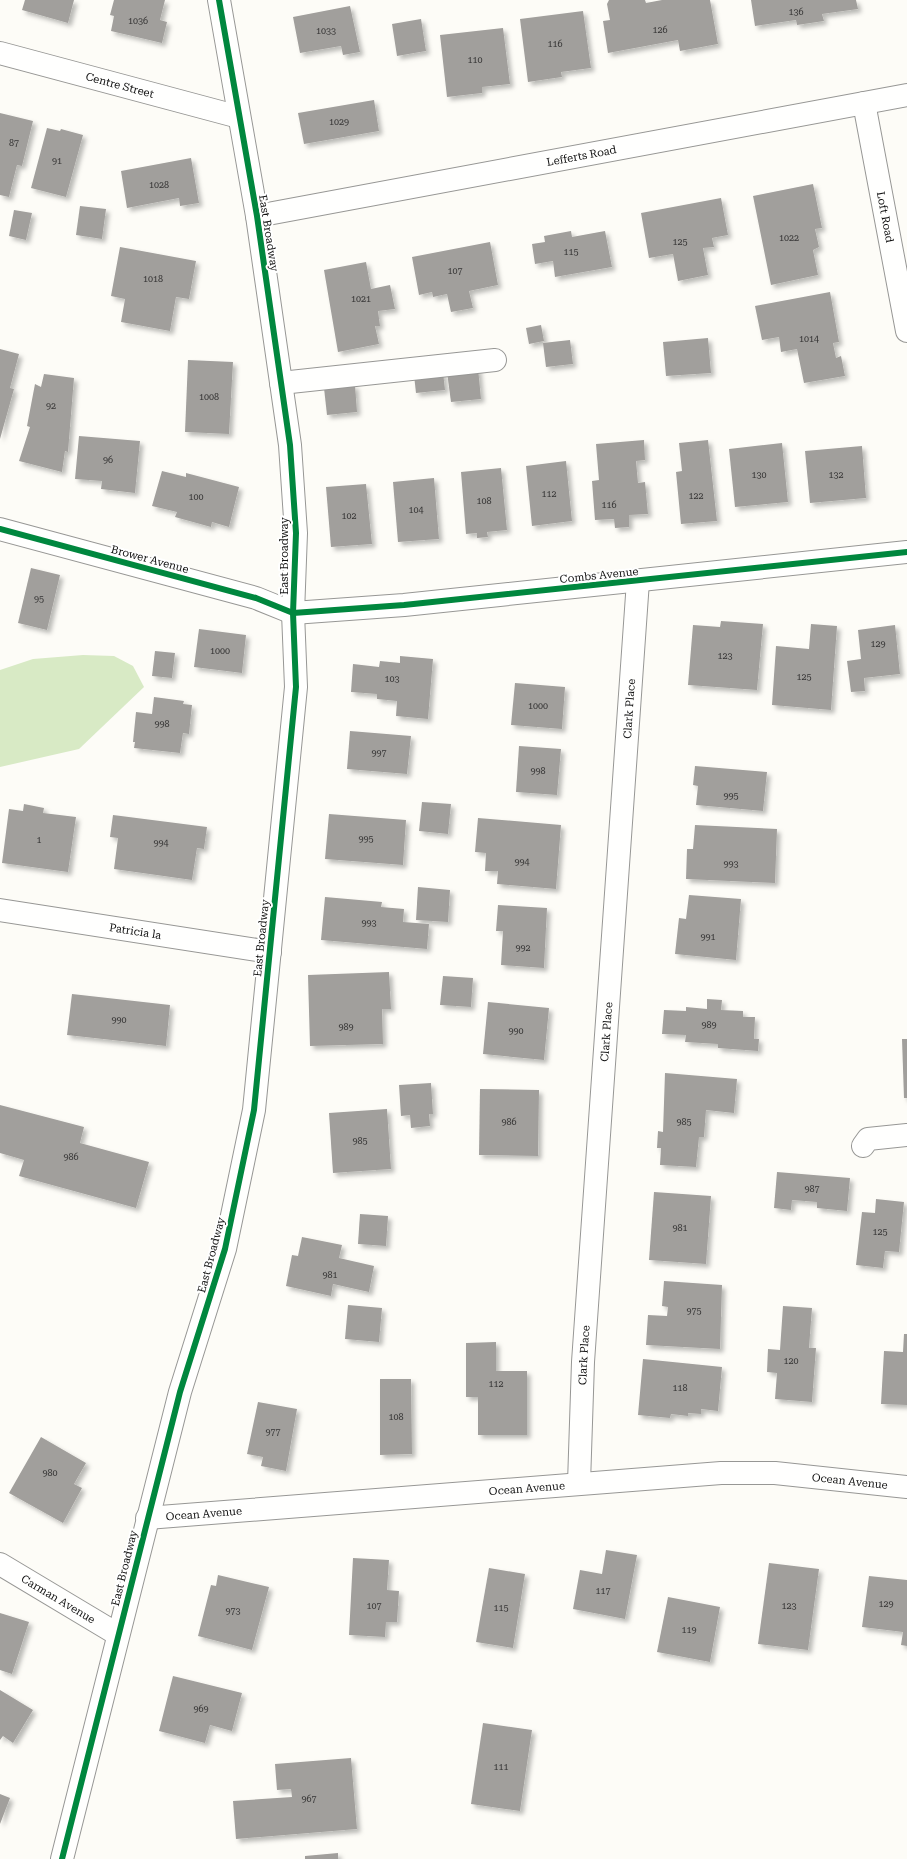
<svg xmlns="http://www.w3.org/2000/svg" width="907" height="1859" viewBox="0 0 907 1859" font-family="'Roboto Serif',serif">
  <style>
    .forest { fill: #d8eac5 }
    .building { fill: #a19f9c; filter: url(#shadow) }
    .lines { fill: none; stroke-linecap: round; stroke-linejoin: round }
    .minor-casing { stroke: #979795; stroke-width: 24 }
    .minor { stroke: #fffffe; stroke-width: 22 }
    .cycleway-casing { stroke: #fff; stroke-width: 8 }
    .cycleway { stroke: #00873e; stroke-width: 6 }
    .labels { text-anchor: middle; stroke-width: 4; stroke-linejoin: round; paint-order: stroke }
    .number-label { font-size: 9px; fill: #353434 }
    .street-label { font-size: 11px; fill: #111; stroke: #fff }
  </style>
  <defs>
    <filter id="shadow"><feDropShadow dx="3.5" dy="3.5" stdDeviation="2" flood-color="#0004"/></filter>
  </defs>
  <rect width="100%" height="100%" fill="#fdfcf7"/>
  <polygon class="forest" points="83,655 114,656 133,666 144,687 79,749 0,767 0,670 33,659"/>
  <g class="building">
    <polygon points="25,0 74,0 68,23 22,10"/>
    <polygon points="114,0 165,0 160,20 167,22 162,43 111,31 114,16 110,15"/>
    <polygon points="609,0 645,0 646,3 662,0 710,0 718,44 680,51 678,40 608,53 603,21 610,20 607,4"/>
    <polygon points="751,0 856,0 858,9 822,14 824,21 797,25 796,20 755,26"/>
    <polygon points="350,6 360,52 343,55 341,46 300,53 293,17"/>
    <polygon points="583,11 591,68 561,72 562,77 528,82 520,19"/>
    <polygon points="421,19 426,51 397,56 392,24"/>
    <polygon points="503,28 510,84 482,87 482,93 447,97 440,35"/>
    <polygon points="374,100 379,131 304,144 298,113"/>
    <polygon points="0,113 33,121 22,166 17,165 9,197 0,195"/>
    <polygon points="47,128 60,131 61,129 83,135 66,197 31,188"/>
    <polygon points="191,158 199,203 180,206 179,198 127,208 121,171"/>
    <polygon points="813,184 822,228 815,229 819,247 813,250 818,275 771,285 753,196"/>
    <polygon points="721,198 728,235 712,238 714,247 703,248 708,275 678,281 673,254 649,258 641,213"/>
    <polygon points="80,206 106,209 102,239 76,235"/>
    <polygon points="14,210 32,213 26,240 9,236"/>
    <polygon points="571,231 572,237 605,231 612,267 555,277 553,261 535,264 532,244 545,242 544,236"/>
    <polygon points="490,242 498,285 469,291 473,308 451,312 447,294 433,297 432,292 419,295 412,257"/>
    <polygon points="120,247 196,261 189,299 176,297 170,331 121,322 125,299 111,296"/>
    <polygon points="366,262 371,289 390,285 395,309 378,311 380,326 375,326 379,344 338,352 324,270"/>
    <polygon points="830,292 839,342 833,343 836,358 841,356 845,376 804,383 797,349 781,352 779,337 762,340 755,306"/>
    <polygon points="541,325 544,341 529,344 526,328"/>
    <polygon points="708,338 711,373 666,376 663,342"/>
    <polygon points="570,340 573,364 546,367 543,343"/>
    <polygon points="0,349 19,354 10,388 14,389 0,439"/>
    <polygon points="188,360 233,362 229,434 185,432"/>
    <polygon points="478,368 481,399 451,402 447,372"/>
    <polygon points="443,372 445,390 416,393 414,375"/>
    <polygon points="44,374 74,378 68,452 65,451 62,472 19,461 30,427 27,426 35,384 41,387"/>
    <polygon points="355,385 357,412 327,415 324,388"/>
    <polygon points="79,436 140,441 135,493 101,489 102,481 75,479"/>
    <polygon points="644,440 645,460 636,461 638,483 645,482 648,514 629,515 629,527 615,528 614,519 595,520 592,481 599,480 596,444"/>
    <polygon points="708,440 717,521 681,524 676,472 682,471 679,443"/>
    <polygon points="782,443 788,502 735,507 729,449"/>
    <polygon points="862,446 866,498 810,503 805,451"/>
    <polygon points="566,461 572,521 532,526 526,466"/>
    <polygon points="501,468 507,530 487,532 488,537 477,538 477,533 466,534 461,472"/>
    <polygon points="162,471 186,477 186,473 239,487 229,527 212,522 211,527 175,517 177,512 152,506"/>
    <polygon points="434,478 439,539 398,542 393,482"/>
    <polygon points="366,484 372,544 331,547 326,487"/>
    <polygon points="31,568 60,575 47,630 18,623"/>
    <polygon points="721,621 763,624 757,690 688,685 693,625 720,627"/>
    <polygon points="811,624 837,626 831,710 772,705 776,646 809,649"/>
    <polygon points="895,625 900,674 864,678 865,691 851,692 847,661 861,659 858,630"/>
    <polygon points="199,629 246,635 242,673 194,667"/>
    <polygon points="155,651 175,653 172,678 152,676"/>
    <polygon points="400,656 433,659 428,719 396,716 397,701 377,699 377,694 351,692 353,664 379,667 380,661 400,663"/>
    <polygon points="515,683 565,687 562,729 511,725"/>
    <polygon points="154,697 184,701 183,704 192,705 189,734 183,733 180,753 134,748 135,742 133,742 136,712 152,714"/>
    <polygon points="350,731 411,736 407,774 347,769"/>
    <polygon points="519,746 561,749 557,795 516,792"/>
    <polygon points="695,766 767,772 763,811 696,805 698,786 693,785"/>
    <polygon points="422,802 451,804 448,834 419,831"/>
    <polygon points="24,804 44,808 43,813 76,817 68,872 2,863 9,809 23,811"/>
    <polygon points="329,814 406,820 403,865 325,859"/>
    <polygon points="113,815 207,827 204,849 197,848 192,880 114,869 118,838 110,837"/>
    <polygon points="478,818 561,825 556,889 497,884 498,871 485,871 486,853 475,852"/>
    <polygon points="695,825 777,829 775,883 686,879 687,849 693,849"/>
    <polygon points="418,887 450,890 448,922 416,920"/>
    <polygon points="689,895 741,899 736,960 675,954 679,918 686,919"/>
    <polygon points="325,897 382,902 381,907 404,909 403,922 429,924 427,949 321,940"/>
    <polygon points="498,905 547,908 544,968 501,965 503,931 496,931"/>
    <polygon points="389,972 391,1009 382,1009 383,1044 310,1046 308,975"/>
    <polygon points="443,976 473,978 471,1007 440,1005"/>
    <polygon points="72,994 170,1005 166,1046 67,1035"/>
    <polygon points="707,999 722,1000 721,1010 743,1011 743,1017 755,1017 754,1039 759,1039 758,1051 718,1048 718,1044 685,1042 686,1035 662,1034 664,1010 686,1011 686,1007 707,1009"/>
    <polygon points="488,1002 549,1008 544,1060 483,1054"/>
    <polygon points="902,1039 907,1039 907,1098 904,1098"/>
    <polygon points="665,1073 737,1079 734,1113 706,1110 704,1137 699,1137 696,1167 660,1165 661,1148 657,1148 658,1131 663,1132"/>
    <polygon points="431,1083 433,1114 429,1114 430,1126 411,1128 410,1115 401,1116 399,1085"/>
    <polygon points="480,1089 539,1090 538,1156 479,1155"/>
    <polygon points="0,1105 84,1127 80,1143 149,1162 136,1208 19,1176 24,1160 0,1153"/>
    <polygon points="387,1109 391,1169 333,1173 329,1113"/>
    <polygon points="777,1172 850,1178 847,1211 817,1208 817,1202 792,1200 791,1210 774,1208"/>
    <polygon points="654,1192 711,1196 706,1264 649,1260"/>
    <polygon points="876,1199 904,1202 899,1252 885,1251 883,1268 856,1265 862,1212 875,1213"/>
    <polygon points="360,1214 388,1216 386,1246 358,1244"/>
    <polygon points="302,1237 342,1245 339,1258 374,1266 369,1292 333,1284 331,1296 286,1286 292,1255 298,1256"/>
    <polygon points="664,1281 722,1285 720,1349 646,1345 648,1315 667,1316 668,1307 662,1306"/>
    <polygon points="348,1305 382,1308 379,1342 345,1339"/>
    <polygon points="783,1306 812,1308 809,1348 816,1348 812,1402 775,1399 777,1373 767,1372 768,1349 780,1350"/>
    <polygon points="904,1334 907,1334 907,1405 881,1404 884,1351 903,1352"/>
    <polygon points="496,1342 496,1371 527,1371 527,1435 478,1435 478,1397 466,1397 466,1343"/>
    <polygon points="643,1359 722,1367 718,1411 701,1409 701,1414 688,1413 688,1416 671,1414 670,1418 638,1415"/>
    <polygon points="380,1379 411,1379 412,1454 380,1455"/>
    <polygon points="258,1402 297,1409 286,1471 261,1466 263,1457 247,1454"/>
    <polygon points="41,1437 86,1463 74,1484 82,1488 63,1523 9,1493"/>
    <polygon points="606,1550 637,1555 625,1619 573,1609 580,1570 602,1574"/>
    <polygon points="353,1558 389,1560 387,1590 399,1591 397,1622 386,1622 385,1637 349,1635"/>
    <polygon points="769,1563 819,1569 808,1650 758,1644"/>
    <polygon points="489,1568 525,1574 513,1648 476,1642"/>
    <polygon points="218,1575 269,1587 252,1650 198,1636 211,1585 216,1586"/>
    <polygon points="869,1576 907,1580 907,1646 901,1645 903,1632 862,1627"/>
    <polygon points="668,1597 720,1607 710,1662 657,1652"/>
    <polygon points="0,1613 29,1622 12,1674 0,1670"/>
    <polygon points="173,1676 242,1693 232,1731 210,1725 205,1743 159,1731"/>
    <polygon points="0,1690 33,1710 13,1743 3,1736 0,1740"/>
    <polygon points="483,1723 532,1730 520,1811 471,1804"/>
    <polygon points="351,1758 357,1829 236,1839 233,1801 292,1797 291,1789 277,1790 275,1764"/>
    <polygon points="0,1794 10,1798 0,1824"/>
    <polygon points="338,1853 338,1859 305,1859 305,1856"/>
  </g>
  <g class="lines">
    <defs>
      <g id="minor">
        <path id="s1" d="M0 53 239 117"/>
        <path id="s2" d="M864 103 907 331"/>
        <path id="s3" d="M257 216 907 95"/>
        <polyline points="281,383 495,360"/>
        <polyline points="0,529 256,598 293,613 404,605 907,552"/>
        <path id="s4" d="M0 910 270 952"/>
        <polyline points="863,1146 868,1139 907,1135"/>
        <path id="s5" d="M579 1483 583 1362 638 581"/>
        <path id="s6" d="M147 1518 721 1473H775L907 1487"/>
        <path id="s7" d="M0 1564 117 1634"/>
        <polyline points="62,1859 180,1392 225,1249 254,1110 296,687 293,613 296,533 290,445 257,216 219,0"/>
      </g>
    </defs>
    <use href="#minor" class="minor-casing"/>
    <use href="#minor" class="minor"/>
    <defs>
      <g id="cycleway">
        <polyline points="0,529 256,598 293,613 404,605 907,552"/>
        <polyline points="62,1859 180,1392 225,1249 254,1110 296,687 293,613 296,533 290,445 257,216 219,0"/>
      </g>
    </defs>
    <use href="#cycleway" class="cycleway-casing"/>
    <use href="#cycleway" class="cycleway"/>
  </g>
  <g class="labels">
    <g class="number-label">
      <text x="796" y="15">136</text>
      <text x="138" y="24">1036</text>
      <text x="660" y="33">126</text>
      <text x="326" y="34">1033</text>
      <text x="555" y="47">116</text>
      <text x="475" y="63">110</text>
      <text x="339" y="125">1029</text>
      <text x="14" y="146">87</text>
      <text x="57" y="164">91</text>
      <text x="159" y="188">1028</text>
      <text x="789" y="241">1022</text>
      <text x="680" y="245">125</text>
      <text x="571" y="255">115</text>
      <text x="455" y="274">107</text>
      <text x="153" y="282">1018</text>
      <text x="361" y="302">1021</text>
      <text x="809" y="342">1014</text>
      <text x="209" y="400">1008</text>
      <text x="51" y="409">92</text>
      <text x="108" y="463">96</text>
      <text x="759" y="478">130</text>
      <text x="836" y="478">132</text>
      <text x="549" y="497">112</text>
      <text x="696" y="499">122</text>
      <text x="196" y="500">100</text>
      <text x="484" y="504">108</text>
      <text x="609" y="508">116</text>
      <text x="416" y="513">104</text>
      <text x="349" y="519">102</text>
      <text x="39" y="602">95</text>
      <text x="878" y="647">129</text>
      <text x="220" y="654">1000</text>
      <text x="725" y="659">123</text>
      <text x="804" y="680">125</text>
      <text x="392" y="682">103</text>
      <text x="538" y="709">1000</text>
      <text x="162" y="727">998</text>
      <text x="379" y="756">997</text>
      <text x="538" y="774">998</text>
      <text x="731" y="799">995</text>
      <text x="366" y="842">995</text>
      <text x="39" y="843">1</text>
      <text x="161" y="846">994</text>
      <text x="522" y="865">994</text>
      <text x="731" y="867">993</text>
      <text x="369" y="926">993</text>
      <text x="708" y="940">991</text>
      <text x="523" y="951">992</text>
      <text x="119" y="1023">990</text>
      <text x="709" y="1028">989</text>
      <text x="346" y="1030">989</text>
      <text x="516" y="1034">990</text>
      <text x="509" y="1125">986</text>
      <text x="684" y="1125">985</text>
      <text x="360" y="1144">985</text>
      <text x="71" y="1160">986</text>
      <text x="812" y="1192">987</text>
      <text x="680" y="1231">981</text>
      <text x="880" y="1235">125</text>
      <text x="330" y="1278">981</text>
      <text x="694" y="1314">975</text>
      <text x="791" y="1364">120</text>
      <text x="496" y="1387">112</text>
      <text x="680" y="1391">118</text>
      <text x="396" y="1420">108</text>
      <text x="273" y="1435">977</text>
      <text x="50" y="1476">980</text>
      <text x="603" y="1594">117</text>
      <text x="886" y="1607">129</text>
      <text x="374" y="1609">107</text>
      <text x="789" y="1609">123</text>
      <text x="501" y="1611">115</text>
      <text x="233" y="1614">973</text>
      <text x="689" y="1633">119</text>
      <text x="201" y="1712">969</text>
      <text x="501" y="1770">111</text>
      <text x="309" y="1802">967</text>
    </g>
    <g class="street-label">
      <text dy="4" stroke="none"><textPath href="#s1" startOffset="124">Centre Street</textPath></text>
      <text dy="4" stroke="none"><textPath href="#s3" startOffset="330">Lefferts Road</textPath></text>
      <text dy="4" stroke="none"><textPath href="#s2" startOffset="116">Loft Road</textPath></text>
      <text transform="translate(269 233) rotate(81)" y="4">East Broadway</text>
      <text transform="translate(284 556) rotate(-90)" y="4">East Broadway</text>
      <text transform="translate(150 559) rotate(15)" y="4">Brower Avenue</text>
      <text transform="translate(599 575) rotate(-6)" y="4">Combs Avenue</text>
      <text dy="4" stroke="none"><textPath href="#s5" startOffset="776">Clark Place</textPath></text>
      <text dy="4" stroke="none"><textPath href="#s4" startOffset="137">Patricia la</textPath></text>
      <text transform="translate(261 938) rotate(-84)" y="4">East Broadway</text>
      <text dy="4" stroke="none"><textPath href="#s5" startOffset="452">Clark Place</textPath></text>
      <text transform="translate(211 1255) rotate(-75)" y="4">East Broadway</text>
      <text dy="4" stroke="none"><textPath href="#s5" startOffset="128">Clark Place</textPath></text>
      <text dy="4" stroke="none"><textPath href="#s6" startOffset="705">Ocean Avenue</textPath></text>
      <text dy="4" stroke="none"><textPath href="#s6" startOffset="381">Ocean Avenue</textPath></text>
      <text dy="4" stroke="none"><textPath href="#s6" startOffset="57">Ocean Avenue</textPath></text>
      <text transform="translate(124 1568) rotate(-76)" y="4">East Broadway</text>
      <text dy="4" stroke="none"><textPath href="#s7" startOffset="68">Carman Avenue</textPath></text>
    </g>
  </g>
</svg>
